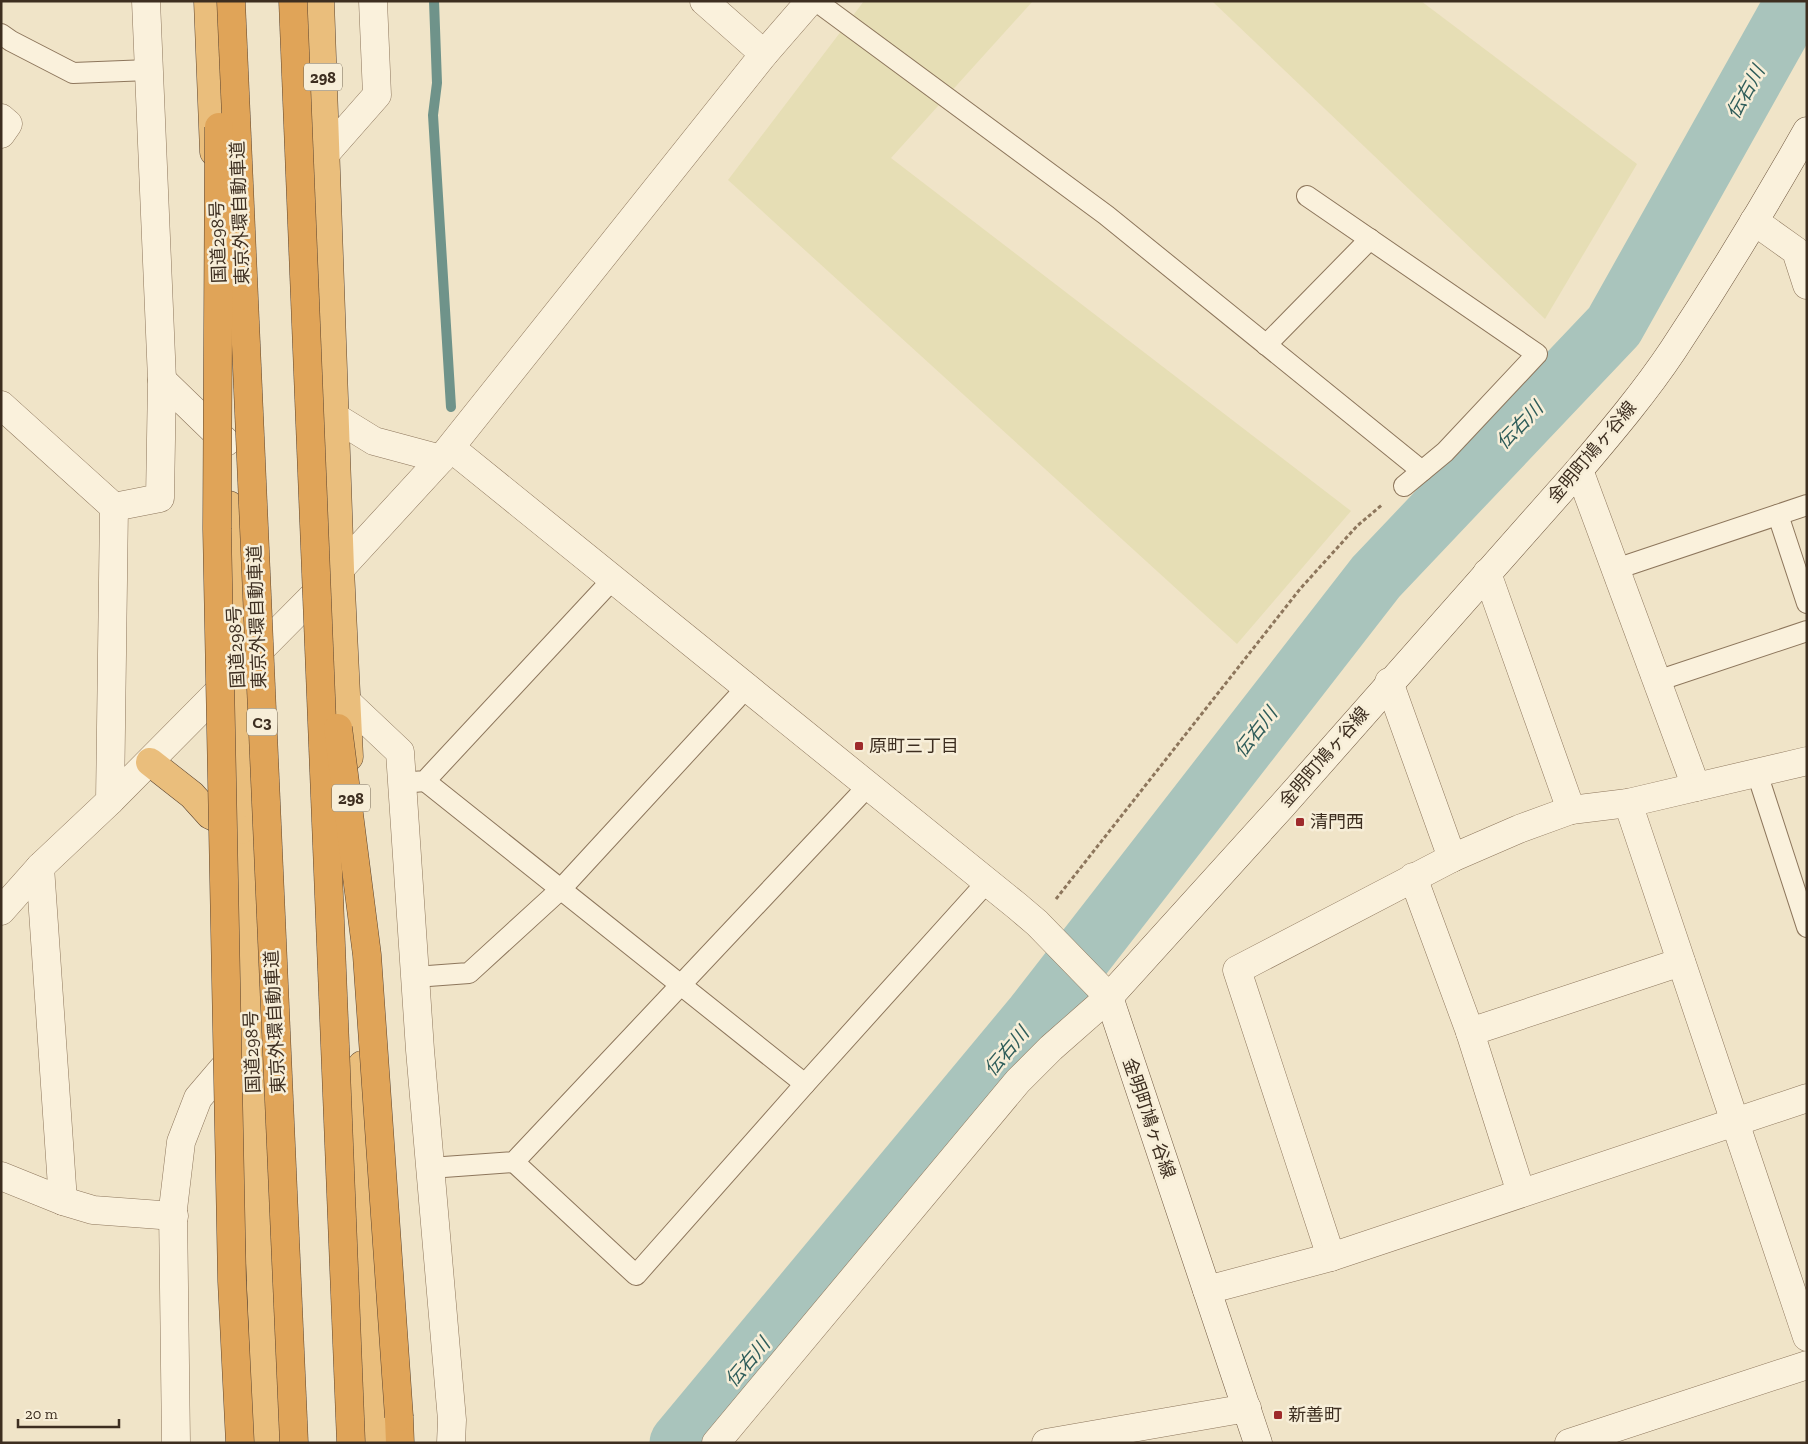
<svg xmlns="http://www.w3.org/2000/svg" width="1808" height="1444" viewBox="0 0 1808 1444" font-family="'Zilla Slab','Noto Sans JP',serif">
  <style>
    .farmland { fill: #e6deb5 }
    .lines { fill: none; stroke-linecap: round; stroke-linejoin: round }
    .stream { stroke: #6f938a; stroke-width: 10 }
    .river { stroke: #a9c4bc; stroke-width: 61 }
    .service-casing { stroke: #8d765c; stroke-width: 22 }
    .minor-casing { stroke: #8d765c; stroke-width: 29 }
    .tertiary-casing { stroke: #8d765c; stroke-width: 29 }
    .secondary-casing { stroke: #6f573f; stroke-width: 29 }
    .trunk-casing { stroke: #5b4430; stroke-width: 29 }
    .motorway-casing { stroke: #5b4430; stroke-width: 29 }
    .path { stroke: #8d765c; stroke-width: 3; stroke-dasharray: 4 2.5; stroke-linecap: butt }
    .service { stroke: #faf1dc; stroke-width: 20 }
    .minor { stroke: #faf1dc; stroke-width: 28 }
    .tertiary { stroke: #faf1dc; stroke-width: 28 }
    .secondary { stroke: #faf1dc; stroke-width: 28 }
    .trunk { stroke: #eabe7c; stroke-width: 28 }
    .motorway { stroke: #e0a458; stroke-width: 28 }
    .motorway-bridge-casing { stroke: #5b4430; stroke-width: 29; stroke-linecap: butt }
    .motorway-bridge { stroke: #e0a458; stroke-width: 28 }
    .poi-dot { fill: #9e2a2b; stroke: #f7eed8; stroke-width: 2 }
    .labels { text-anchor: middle; stroke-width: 5; stroke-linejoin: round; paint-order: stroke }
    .shield { fill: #f7eed8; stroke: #756857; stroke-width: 1 }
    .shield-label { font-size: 16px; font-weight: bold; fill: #3d2e20 }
    .street-label { font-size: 18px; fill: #3d2e20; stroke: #f7eed8 }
    .poi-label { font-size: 18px; fill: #3d2e20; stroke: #f7eed8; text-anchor: start }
    .water-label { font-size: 19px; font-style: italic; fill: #2f5d5a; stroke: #f7eed8 }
  </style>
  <rect width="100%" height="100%" fill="#f0e4c8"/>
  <g class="farmland">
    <polygon points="864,1 1033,1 891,158 1351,511 1237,644 728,180"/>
    <polygon points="1212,1 1421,1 1637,164 1545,319"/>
  </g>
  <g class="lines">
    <polyline class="stream" points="434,1 437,83 433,115 451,407"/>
    <polyline class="river" points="680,1443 1035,1016 1376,577 1614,326 1796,1"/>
    <defs>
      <g id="service">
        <polyline points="816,1 1106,215 1422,471"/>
        <polyline points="1,34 11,41 73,73 149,70"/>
        <polyline points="1307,196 1537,354 1445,452 1404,486"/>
        <polyline points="1266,345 1370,239"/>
        <polyline points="1778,515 1807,603"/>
        <polyline points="1616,569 1807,505"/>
        <polyline points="1657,681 1807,631"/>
        <polyline points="1757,773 1807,927"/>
        <polyline points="425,781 805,1084"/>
        <polyline points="413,782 425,781 613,579"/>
        <polyline points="415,977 469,973 561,889 747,687"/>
        <polyline points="514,1162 636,1275 805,1084 987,882"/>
        <polyline points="430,1168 514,1162 868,786"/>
      </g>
      <g id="minor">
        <polyline points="704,1 764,54"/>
        <polyline points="1,118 8,124 1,134"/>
        <polyline points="326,153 377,95 373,1"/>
        <polyline points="1754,221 1796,251 1807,285"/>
        <polyline points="162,380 226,442"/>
        <polyline points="1,405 114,507 110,801 40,867 1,911"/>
        <polyline points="1579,470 1696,787"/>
        <polyline points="114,507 160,498 162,380 146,1"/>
        <polyline points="1487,573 1571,810"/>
        <polyline points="1389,682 1452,858"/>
        <polyline points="347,702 400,752 420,1050 452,1420 451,1443"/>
        <polyline points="1628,803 1807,1337"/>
        <polyline points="40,867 63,1201"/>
        <polyline points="1413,877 1470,1032 1521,1193"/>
        <polyline points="1470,1032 1681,962"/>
        <polyline points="1,1176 63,1201 93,1210 174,1216"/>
        <polyline points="1331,1257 1237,970 1452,858 1519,829 1571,810 1628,803 1807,761"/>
        <polyline points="1207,1290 1331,1257 1807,1098"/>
        <polyline points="176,1443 173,1209 181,1142 198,1098 239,1050"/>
        <polyline points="1046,1443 1247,1408"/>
        <polyline points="1569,1443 1807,1365"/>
      </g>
      <g id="tertiary">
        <polyline points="335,417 374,441 441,459"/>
        <polyline points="451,448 1017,906 1037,923 1109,997 1051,1048 1018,1081 716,1443"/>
        <polyline points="110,801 340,569 441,459 764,54 810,1"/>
      </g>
      <path id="secondary" d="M1258 1443 1109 997 1282 806 1579 470C1612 431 1645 392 1673 350 1720 279 1765 205 1807 131"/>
      <g id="trunk">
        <polyline points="208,1 214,152"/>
        <polyline points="320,1 340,569 349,757"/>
        <polyline points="229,505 237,671 267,1443"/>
        <polyline points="150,762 192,795 210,815 241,830"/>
        <polyline points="362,1065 378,1443"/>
      </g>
      <polyline id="motorway" points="399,1417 400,1443"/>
    </defs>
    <use href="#service" class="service-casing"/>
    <use href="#minor" class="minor-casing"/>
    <use href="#tertiary" class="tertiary-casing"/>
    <use href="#secondary" class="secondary-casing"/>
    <use href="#trunk" class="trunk-casing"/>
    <use href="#motorway" class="motorway-casing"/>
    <polyline class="path" points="1056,899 1300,589 1357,526 1383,504"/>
    <use href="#service" class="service"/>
    <use href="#minor" class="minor"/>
    <use href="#tertiary" class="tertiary"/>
    <use href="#secondary" class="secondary"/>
    <use href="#trunk" class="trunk"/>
    <use href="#motorway" class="motorway"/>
    <defs>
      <g id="motorway-bridge">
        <polyline points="231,1 294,1443"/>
        <polyline points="293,1 351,1443"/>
        <polyline points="219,127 217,529 232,1281 240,1443"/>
        <polyline points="338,728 367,955 399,1417"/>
      </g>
    </defs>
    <use href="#motorway-bridge" class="motorway-bridge-casing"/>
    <use href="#motorway-bridge" class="motorway-bridge"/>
  </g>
  <g class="poi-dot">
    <rect x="854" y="741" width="10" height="10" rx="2.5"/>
    <rect x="1295" y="817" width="10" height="10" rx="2.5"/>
    <rect x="1273" y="1410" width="10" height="10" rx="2.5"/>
  </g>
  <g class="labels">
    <g class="shield">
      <rect x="304" y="63.5" width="38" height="27" rx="4"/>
      <rect x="247" y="708.5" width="30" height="27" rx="4"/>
      <rect x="332" y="784.5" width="38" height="27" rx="4"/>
    </g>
    <g class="shield-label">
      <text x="323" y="83">298</text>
      <text x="262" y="728">C3</text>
      <text x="351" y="804">298</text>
    </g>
    <g class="street-label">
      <text transform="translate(240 213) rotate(-92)" y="6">東京外環自動車道</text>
      <text transform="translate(218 242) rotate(-92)" y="6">国道298号</text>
      <text transform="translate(1592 452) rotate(-50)" y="6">金明町鳩ヶ谷線</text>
      <text transform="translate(257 617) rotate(-92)" y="6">東京外環自動車道</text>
      <text transform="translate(236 647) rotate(-93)" y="6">国道298号</text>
      <text transform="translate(1324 757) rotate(-49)" y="6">金明町鳩ヶ谷線</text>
      <text transform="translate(275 1022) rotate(-93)" y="6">東京外環自動車道</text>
      <text transform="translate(252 1052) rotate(-92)" y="6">国道298号</text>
      <text transform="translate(1149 1118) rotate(71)" y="6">金明町鳩ヶ谷線</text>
    </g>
    <g class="poi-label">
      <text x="869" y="752">原町三丁目</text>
      <text x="1310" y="828">清門西</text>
      <text x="1288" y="1421">新善町</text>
    </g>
    <g class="water-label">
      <text transform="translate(1745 92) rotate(-61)" y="7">伝右川</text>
      <text transform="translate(1519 425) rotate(-46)" y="7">伝右川</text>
      <text transform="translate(1255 732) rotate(-52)" y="7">伝右川</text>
      <text transform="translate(1006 1051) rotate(-50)" y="7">伝右川</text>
      <text transform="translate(747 1362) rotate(-50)" y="7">伝右川</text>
    </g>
  </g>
  <rect width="1808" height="1444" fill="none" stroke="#3d2e20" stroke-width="5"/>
  <path d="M18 1419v8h101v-8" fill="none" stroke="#3d2e20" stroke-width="2.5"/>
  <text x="25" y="1419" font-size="15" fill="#3d2e20" stroke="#f7eed8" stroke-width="4" paint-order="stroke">20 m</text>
</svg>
